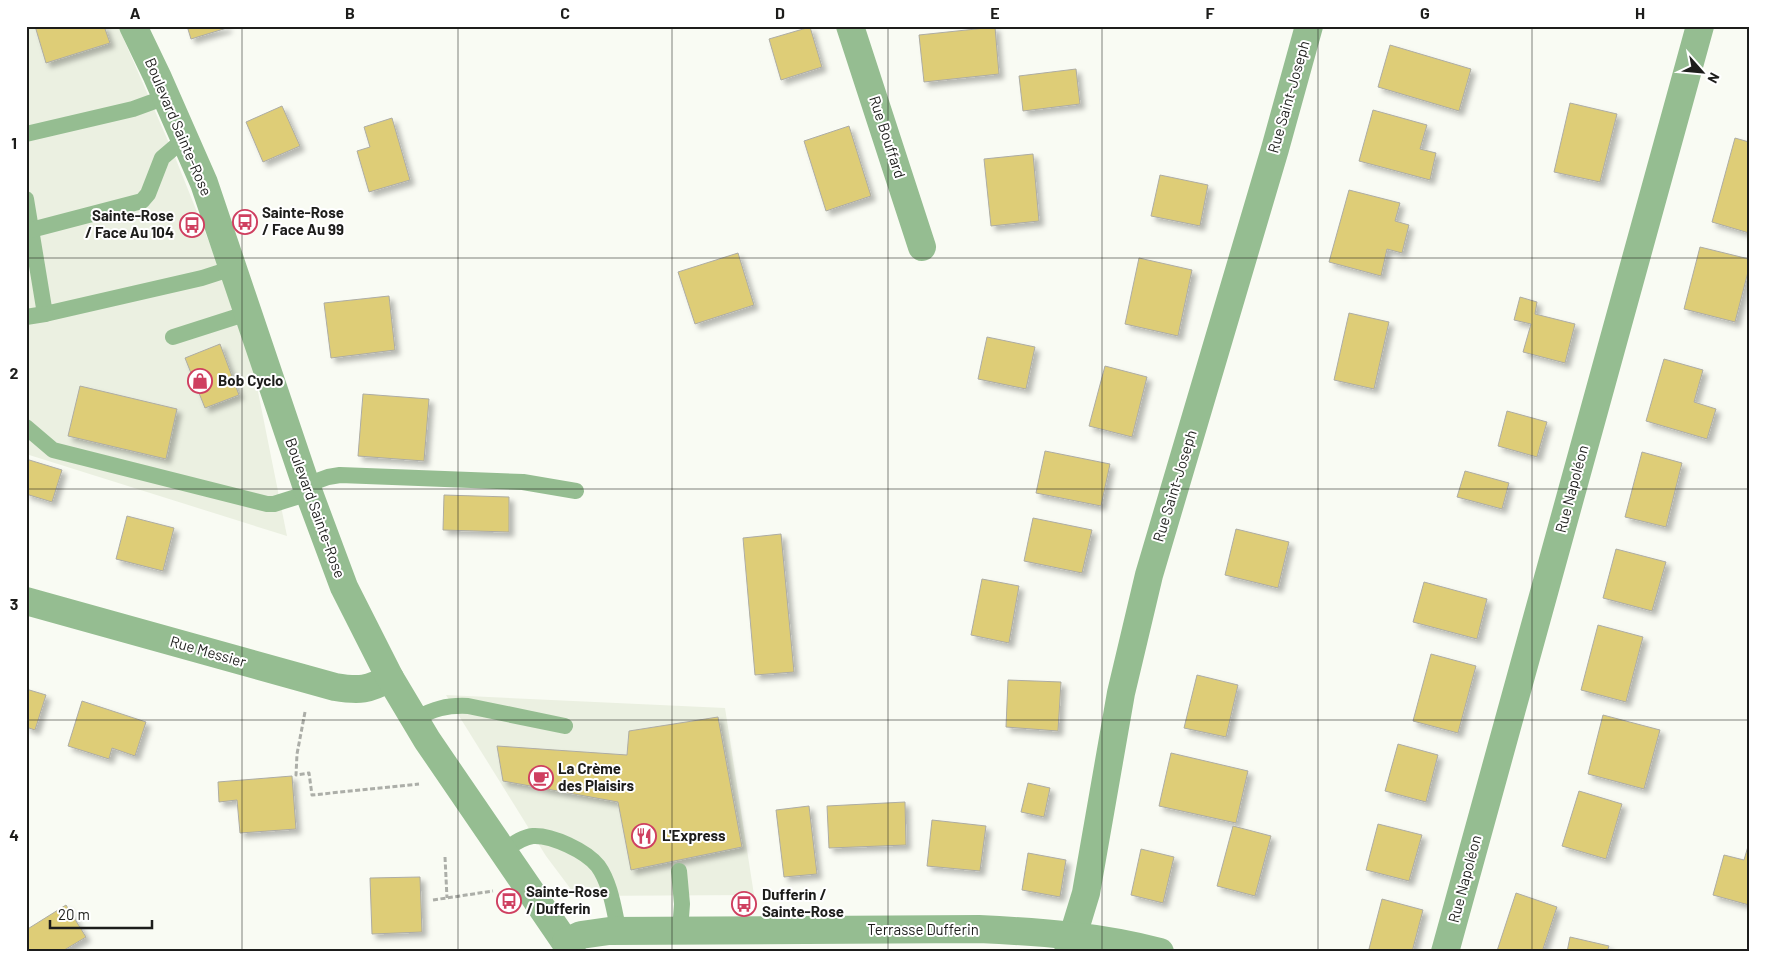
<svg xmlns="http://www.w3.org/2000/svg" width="1775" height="978" viewBox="0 0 1775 978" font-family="Barlow,sans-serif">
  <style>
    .built { fill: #ebf0e1 }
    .building { fill: #decd77; stroke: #adaca4; filter: url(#shadow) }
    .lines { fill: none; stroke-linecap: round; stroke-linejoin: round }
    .path { stroke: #acaea8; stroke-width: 3; stroke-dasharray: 5 2.5; stroke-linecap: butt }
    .service { stroke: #95bd91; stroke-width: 16 }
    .minor { stroke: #95bd91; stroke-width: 28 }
    .tertiary { stroke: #95bd91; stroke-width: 28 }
    .grid { fill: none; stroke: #1d1d1b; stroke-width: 1; stroke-opacity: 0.55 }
    .labels { text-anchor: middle; stroke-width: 4; stroke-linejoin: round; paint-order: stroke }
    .street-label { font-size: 15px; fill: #1d1d1b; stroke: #fff }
    .poi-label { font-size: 15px; font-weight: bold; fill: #1d1d1b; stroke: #fff; text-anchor: start }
    .neatline { fill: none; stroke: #1d1d1b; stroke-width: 2 }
    .grid-label { font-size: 16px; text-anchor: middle; font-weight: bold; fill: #1d1d1b }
  </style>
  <defs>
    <filter id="shadow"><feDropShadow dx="4.5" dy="4.5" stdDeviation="2.5" flood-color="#0004"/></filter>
  </defs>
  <rect width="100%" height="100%" fill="#f9fbf3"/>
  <g class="built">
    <polygon points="26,26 118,26 175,157 247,337 287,536 26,454"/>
    <polygon points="446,695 725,708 754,895 576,896 546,856"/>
  </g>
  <g class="building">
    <polygon points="35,26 104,26 110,43 46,63"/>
    <polygon points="187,26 227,26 227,28 191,39"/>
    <polygon points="810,27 822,67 781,80 769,39"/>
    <polygon points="995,27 999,74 924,82 919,35"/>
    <polygon points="1390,45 1471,69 1459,111 1378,87"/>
    <polygon points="1076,69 1080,104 1023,111 1019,76"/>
    <polygon points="1570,103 1617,114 1600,182 1554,172"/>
    <polygon points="282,106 300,146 263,162 246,122"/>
    <polygon points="1373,110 1427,125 1420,149 1436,153 1430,180 1359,161"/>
    <polygon points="392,118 410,180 369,192 357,151 370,147 364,127"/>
    <polygon points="849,126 871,196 826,211 804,141"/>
    <polygon points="1735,138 1749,142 1749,233 1712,222"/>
    <polygon points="1033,154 1039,221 991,226 984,159"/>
    <polygon points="1160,175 1208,185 1200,226 1151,216"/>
    <polygon points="1349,190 1400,203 1395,221 1409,225 1402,253 1387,249 1381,276 1329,262"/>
    <polygon points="1700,247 1749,259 1749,268 1735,322 1684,309"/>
    <polygon points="738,253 754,305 695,324 678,272"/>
    <polygon points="1139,258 1192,270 1178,336 1125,324"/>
    <polygon points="389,296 395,350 331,358 324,303"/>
    <polygon points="1520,297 1537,302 1535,314 1575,324 1565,363 1523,352 1531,324 1514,320"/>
    <polygon points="1349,313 1389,322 1374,389 1334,380"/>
    <polygon points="987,337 1035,347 1026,389 978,379"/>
    <polygon points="220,344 239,395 205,408 185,358"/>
    <polygon points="1664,359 1703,370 1694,402 1716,409 1707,439 1646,421"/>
    <polygon points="1105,366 1147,377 1132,437 1089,426"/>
    <polygon points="80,386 177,409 166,459 68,436"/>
    <polygon points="363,394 429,399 424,461 358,456"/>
    <polygon points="1507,411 1547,422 1537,457 1498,446"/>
    <polygon points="1045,451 1110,464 1101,506 1036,493"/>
    <polygon points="1642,452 1682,463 1666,527 1625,517"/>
    <polygon points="26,459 62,470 52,502 26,494"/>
    <polygon points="1465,471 1509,483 1502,509 1457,497"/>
    <polygon points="444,495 509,497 509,532 443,530"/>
    <polygon points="127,516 174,528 163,571 116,559"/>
    <polygon points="1033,518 1092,530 1082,573 1024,561"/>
    <polygon points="1236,529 1289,542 1278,588 1225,575"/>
    <polygon points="781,534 794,672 755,675 743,538"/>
    <polygon points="1616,549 1666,562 1652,611 1603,598"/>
    <polygon points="982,579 1019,586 1009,643 971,635"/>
    <polygon points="1424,582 1487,599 1477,639 1413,622"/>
    <polygon points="1598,625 1643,637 1626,702 1581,690"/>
    <polygon points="1431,654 1476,666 1458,733 1413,721"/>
    <polygon points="1197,675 1238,685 1226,737 1184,728"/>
    <polygon points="1008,680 1061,682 1058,731 1006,727"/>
    <polygon points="26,689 46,695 35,730 26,727"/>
    <polygon points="82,701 146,722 135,756 112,748 109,759 68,746"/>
    <polygon points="1603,715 1660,730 1644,789 1588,774"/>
    <polygon points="718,717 742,847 631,870 618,802 503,781 497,746 627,755 629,731"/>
    <polygon points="1398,744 1438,755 1426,802 1385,791"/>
    <polygon points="1171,753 1248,771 1236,823 1159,806"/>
    <polygon points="292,776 296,829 240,833 237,800 219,802 218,782"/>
    <polygon points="1028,783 1050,788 1044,817 1021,812"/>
    <polygon points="1579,791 1622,804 1606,859 1562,846"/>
    <polygon points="905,802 906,845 829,848 827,806"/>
    <polygon points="809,806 817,874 784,877 776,810"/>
    <polygon points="932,820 986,826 980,871 927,866"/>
    <polygon points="1378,824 1422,835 1409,881 1366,870"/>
    <polygon points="1233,826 1271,836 1255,896 1217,886"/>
    <polygon points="1749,843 1749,905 1713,895 1724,855 1744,860"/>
    <polygon points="1141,849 1174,857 1163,903 1131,895"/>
    <polygon points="1028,853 1066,860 1060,897 1022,890"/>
    <polygon points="420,877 422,932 372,934 370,878"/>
    <polygon points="1516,893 1557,907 1542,952 1497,951"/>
    <polygon points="1382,899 1423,910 1412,952 1378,952 1369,949"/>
    <polygon points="66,905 86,937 61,952 26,952 26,930"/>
    <polygon points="1570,937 1609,946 1607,952 1567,952"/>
  </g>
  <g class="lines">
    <g class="path">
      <polyline points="305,712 297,754 296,775 309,773 312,795 419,784"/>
      <polyline points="445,857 447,898"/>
      <polyline points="433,900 493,891"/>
    </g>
    <g class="service">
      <polyline points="26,134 133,109 166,97"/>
      <polyline points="26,199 45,314 202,278 233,268"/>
      <polyline points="31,230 142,201 148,194 162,158 176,146 186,142"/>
      <polyline points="26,317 45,314"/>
      <polyline points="173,337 248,313"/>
      <polyline points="26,427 53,450 267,504 274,504 309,493"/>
      <polyline points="306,485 328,477 340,475 523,482 576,491"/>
      <path d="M414 719C434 709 446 705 468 706L565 726"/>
      <path d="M503 851C512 845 522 837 533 836 552 835 586 851 598 866 611 884 614 911 619 932"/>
      <polyline points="679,871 682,904 680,931"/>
    </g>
    <g class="minor">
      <polyline points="850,26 922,247"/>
      <path d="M26 601 335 687C360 691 368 690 390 678"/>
      <polyline points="1068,952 1086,893 1121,693 1149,575 1275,149 1309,26"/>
      <polyline points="1445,952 1700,26"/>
    </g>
    <g class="tertiary">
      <polyline points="133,26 157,76 204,183 306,485 344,587 390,678 427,740 572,952"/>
      <path d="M566 942 581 935 609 931 979 929C1040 932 1100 936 1160 952"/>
    </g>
  </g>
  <path class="grid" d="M242 26V952M458 26V952M672 26V952M888 26V952M1102 26V952M1318 26V952M1532 26V952M26 258H1749M26 489H1749M26 720H1749"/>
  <defs>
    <symbol id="bus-ring" viewBox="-11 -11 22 22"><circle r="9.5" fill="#fff" stroke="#cf3f60" stroke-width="1.5"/><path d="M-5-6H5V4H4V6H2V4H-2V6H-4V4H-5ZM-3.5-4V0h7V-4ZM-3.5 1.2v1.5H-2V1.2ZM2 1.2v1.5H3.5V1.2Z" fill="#cf3f60"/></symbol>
    <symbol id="shop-ring" viewBox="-11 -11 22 22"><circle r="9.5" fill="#fff" stroke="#cf3f60" stroke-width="1.5"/><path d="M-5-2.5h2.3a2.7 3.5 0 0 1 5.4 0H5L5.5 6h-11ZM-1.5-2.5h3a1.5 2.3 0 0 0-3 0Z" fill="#cf3f60"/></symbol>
    <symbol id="cafe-ring" viewBox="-11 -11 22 22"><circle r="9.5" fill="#fff" stroke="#cf3f60" stroke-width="1.5"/><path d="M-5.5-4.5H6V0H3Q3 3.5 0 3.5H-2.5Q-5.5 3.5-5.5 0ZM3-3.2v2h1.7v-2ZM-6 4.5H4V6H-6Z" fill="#cf3f60"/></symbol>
    <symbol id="restaurant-ring" viewBox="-11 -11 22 22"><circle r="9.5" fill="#fff" stroke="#cf3f60" stroke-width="1.5"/><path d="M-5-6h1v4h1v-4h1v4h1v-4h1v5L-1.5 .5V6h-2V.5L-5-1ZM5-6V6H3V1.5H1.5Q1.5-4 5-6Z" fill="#cf3f60"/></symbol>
  </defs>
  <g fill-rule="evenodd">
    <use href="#bus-ring" x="231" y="208" width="28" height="28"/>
    <use href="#bus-ring" x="178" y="211" width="28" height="28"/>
    <use href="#shop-ring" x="186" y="367" width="28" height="28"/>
    <use href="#cafe-ring" x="527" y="764" width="28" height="28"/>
    <use href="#restaurant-ring" x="630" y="822" width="28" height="28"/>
    <use href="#bus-ring" x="495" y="887" width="28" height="28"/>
    <use href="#bus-ring" x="730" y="890" width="28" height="28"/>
  </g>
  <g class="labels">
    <g class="street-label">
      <text transform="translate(1289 97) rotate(-74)" y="5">Rue Saint-Joseph</text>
      <text transform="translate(178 127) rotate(67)" y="5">Boulevard Sainte-Rose</text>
      <text transform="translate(887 137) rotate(72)" y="5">Rue Bouffard</text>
      <text transform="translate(1175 486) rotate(-73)" y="5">Rue Saint-Joseph</text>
      <text transform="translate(1572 489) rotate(-75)" y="5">Rue Napoléon</text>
      <text transform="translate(315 508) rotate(70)" y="5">Boulevard Sainte-Rose</text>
      <text transform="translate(208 652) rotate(16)" y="5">Rue Messier</text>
      <text transform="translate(1465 879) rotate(-75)" y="5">Rue Napoléon</text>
      <text x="923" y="935">Terrasse Dufferin</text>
    </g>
    <g class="poi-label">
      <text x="262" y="218">Sainte-Rose<tspan x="262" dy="17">/ Face Au 99</tspan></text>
      <text x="174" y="221" text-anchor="end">Sainte-Rose<tspan x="174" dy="17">/ Face Au 104</tspan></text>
      <text x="218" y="386">Bob Cyclo</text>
      <text x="558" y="774">La Crème<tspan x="558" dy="17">des Plaisirs</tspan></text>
      <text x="662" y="841">L'Express</text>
      <text x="526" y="897">Sainte-Rose<tspan x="526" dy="17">/ Dufferin</tspan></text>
      <text x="762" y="900">Dufferin /<tspan x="762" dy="17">Sainte-Rose</tspan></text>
    </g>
  </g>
  <rect width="1775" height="978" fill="none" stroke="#ffffff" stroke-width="55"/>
  <g transform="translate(1702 72) rotate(117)" stroke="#ffffff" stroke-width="4" paint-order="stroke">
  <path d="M0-4L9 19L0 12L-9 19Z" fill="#1d1d1b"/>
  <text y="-8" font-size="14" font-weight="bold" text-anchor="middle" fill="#1d1d1b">N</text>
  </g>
  <path d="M50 920v8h102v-8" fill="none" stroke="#1d1d1b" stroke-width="2.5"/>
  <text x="58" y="920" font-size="15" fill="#1d1d1b" stroke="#ffffff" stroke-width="4" paint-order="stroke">20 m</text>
  <rect x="28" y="28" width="1720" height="922" class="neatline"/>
  <g class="grid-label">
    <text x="135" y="19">A</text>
    <text x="350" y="19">B</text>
    <text x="565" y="19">C</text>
    <text x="780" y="19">D</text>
    <text x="995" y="19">E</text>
    <text x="1210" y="19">F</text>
    <text x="1425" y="19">G</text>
    <text x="1640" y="19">H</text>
    <text x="14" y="149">1</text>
    <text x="14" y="379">2</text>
    <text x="14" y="610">3</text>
    <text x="14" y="841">4</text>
  </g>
</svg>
